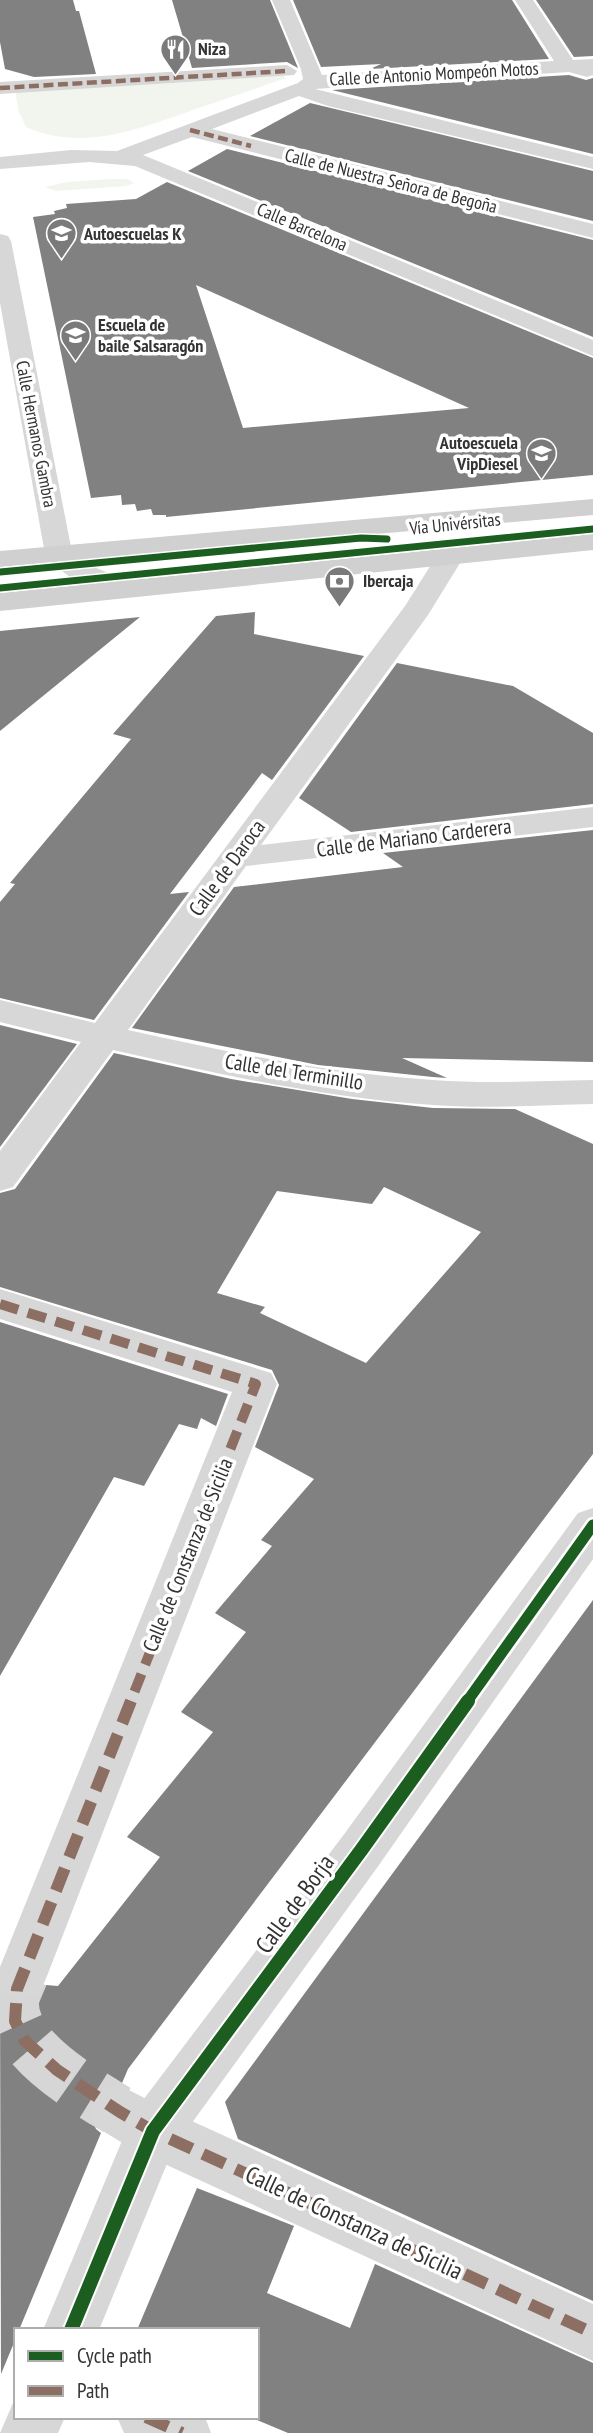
<svg xmlns="http://www.w3.org/2000/svg" width="593" height="2433" viewBox="0 0 593 2433" font-family="'PT Sans Narrow',sans-serif">
  <style>
    .green { fill: #f1f5ed }
    .building { fill: #818181; fill-rule: evenodd }
    .lines { fill: none; stroke-linecap: round; stroke-linejoin: round }
    .pedestrian-tunnel { stroke: #d6d6d6; stroke-width: 52; stroke-dasharray: 52 26; stroke-linecap: butt }
    .pedestrian { fill: #d7d7d7; fill-rule: evenodd }
    .minor { fill: #d7d7d7; fill-rule: evenodd }
    .secondary { fill: #d0d0d0; fill-rule: evenodd }
    .quiet-far2 { stroke: #8d6e63; stroke-width: 4.5; stroke-dasharray: 10 4.5; stroke-linecap: butt }
    .quiet-far1 { stroke: #8d6e63; stroke-width: 10; stroke-dasharray: 19 10; stroke-linecap: butt }
    .quiet { stroke: #8d6e63; stroke-width: 12; stroke-dasharray: 24 12; stroke-linecap: butt }
    .cycleway-far2-casing { stroke: #fff; stroke-width: 10 }
    .cycleway-far1-casing { stroke: #fff; stroke-width: 16 }
    .cycleway-casing { stroke: #fff; stroke-width: 18 }
    .cycleway-far2 { stroke: #1b5e20; stroke-width: 7 }
    .cycleway-far1 { stroke: #1b5e20; stroke-width: 11 }
    .cycleway { stroke: #1b5e20; stroke-width: 14 }
    .labels { text-anchor: middle; stroke-width: 7; stroke-linejoin: round; paint-order: stroke }
    .far-poi-label { font-size: 18px; font-weight: bold; fill: #333; stroke: #fff; text-anchor: start }
    .far-street-label { font-size: 18px; fill: #333; stroke: #fff }
    .street-label { font-size: 21px; fill: #333; stroke: #fff }
    .near-street-label { font-size: 24px; fill: #333; stroke: #fff }
  </style>
  <rect width="100%" height="100%" fill="#fff"/>
  <g class="green">
    <path d="M278 72 286 78C255 89 224 99 193 110 139 129 82 152 26 127L18 110 15 87Z"/>
    <polygon points="111,179 127,179 134,183 126,186 56,191 45,187 67,182"/>
  </g>
  <g class="building">
    <polygon points="0,0 73,0 76,11 79,11 96,74 34,77 5,69 0,42"/>
    <polygon points="172,0 270,0 298,68 287,62 192,68"/>
    <polygon points="293,0 512,0 549,59 370,69 381,64 321,67"/>
    <polygon points="536,0 593,0 593,56 574,57"/>
    <polygon points="569,75 586,80 593,78 593,154 332,90"/>
    <polygon points="310,103 593,171 593,221 250,136"/>
    <polygon points="227,149 593,240 593,337 188,171"/>
    <path d="M167 182 593 358V475L166 517V515H153L151 509 137 511 135 504 122 505 121 495 91 498 33 217 55 214 54 211 67 208 66 204 136 199ZM196 285 469 408 243 428Z"/>
    <polygon points="255,612 254,634 364,656 272,780 262,773 170,894 189,892 94,1020 0,998 0,902 15,884 10,883 131,739 113,734 216,616"/>
    <polygon points="140,617 0,731 0,631"/>
    <polygon points="397,663 513,686 593,733 593,804 351,832 299,798"/>
    <polygon points="593,830 593,1062 402,1058 447,1078 433,1077 318,1065 132,1028 234,887 403,867 383,853"/>
    <polygon points="0,1025 77,1044 0,1147"/>
    <path d="M114 1053 231 1079 352 1099 433 1108 515 1109 593 1144V1454L128 2069 122 2083 116 2082 96 2091 88 2111 96 2129 101 2133 19 2330H16V2338L1 2374 0 1990 3 1995 23 2002 41 1995 46 1985 58 1986 160 1857 127 1837 213 1732 181 1712 246 1632 215 1613 272 1546 261 1540 314 1479 255 1447 279 1385 272 1370 0 1287V1193L15 1189ZM384 1187 481 1232 366 1363 260 1313 265 1307 217 1293 277 1191 372 1204Z"/>
    <polygon points="0,1322 228,1394 216,1426 201,1418 197,1429 179,1424 144,1486 114,1477 0,1676"/>
    <polygon points="593,1600 593,2301 238,2139 225,2102"/>
    <polygon points="197,2188 294,2226 267,2293 350,2328 375,2264 593,2363 593,2433 288,2433 257,2420 257,2330 137,2330"/>
  </g>
  <g class="lines">
    <path class="pedestrian-tunnel" d="M22 1976C19 1984 14 1993 13 2001 10 2049 83 2089 117 2110"/>
    <g class="pedestrian">
      <polygon points="287,65 297,71 294,75 0,94 0,82"/>
      <polygon points="0,1289 271,1373 277,1384 47,1976 40,1993 22,2000 4,1993 0,1984 0,1967 232,1392 0,1319"/>
      <polygon points="117,2084 172,2112 593,2304 593,2361 134,2150 98,2128 90,2110 98,2092"/>
      <polygon points="117,2417 205,2417 211,2433 124,2433"/>
    </g>
    <g class="minor">
      <polygon points="272,0 290,0 322,75 554,61 515,0 533,0 573,60 593,59 593,75 587,77 569,72 315,89 593,157 593,169 328,106 299,96 212,129 593,224 593,238 192,137 143,155 593,340 593,356 135,166 89,162 0,169 0,157 71,150 117,151 298,83 303,79 301,69"/>
      <path d="M0 234 8 236 11 241 72 552 91 566 134 583 138 589 134 595C108 602 60 576 45 554L0 303Z"/>
      <path d="M451 547 461 549 465 555 428 615 261 845 593 807V827L246 866 128 1030C228 1052 330 1074 433 1080 486 1084 540 1081 593 1080V1104C540 1105 486 1109 433 1105 325 1098 218 1074 113 1050L13 1187 0 1191V1151L81 1042 0 1022V1000L95 1023 405 606 441 549Z"/>
      <polygon points="593,1508 593,1559 379,1865 173,2149 99,2330 43,2330 134,2112 345,1833 578,1513"/>
      <polygon points="16,2396 16,2417 65,2417 58,2433 0,2433"/>
    </g>
    <g class="secondary">
      <polygon points="593,499 593,515 0,567 0,551"/>
      <polygon points="593,534 593,550 0,611 0,593"/>
    </g>
    <g class="quiet-far2">
      <polyline points="0,88 287,71"/>
      <polyline points="190,130 251,146"/>
    </g>
    <polyline class="quiet-far1" points="0,1304 256,1384 130,1703"/>
    <g class="quiet">
      <polyline points="131,1701 17,1989 15,2021 25,2041 57,2070 120,2112 153,2131 593,2333"/>
      <polyline points="146,2417 182,2433"/>
    </g>
    <defs>
      <g id="cycleway-far2">
        <polyline points="0,572 361,538 387,539"/>
        <polyline points="0,588 593,529"/>
      </g>
      <polyline id="cycleway-far1" points="466,1703 593,1525"/>
      <polyline id="cycleway" points="71,2330 153,2131 362,1849 468,1701"/>
    </defs>
    <use href="#cycleway-far2" class="cycleway-far2-casing"/>
    <use href="#cycleway-far1" class="cycleway-far1-casing"/>
    <use href="#cycleway" class="cycleway-casing"/>
    <use href="#cycleway-far2" class="cycleway-far2"/>
    <use href="#cycleway-far1" class="cycleway-far1"/>
    <use href="#cycleway" class="cycleway"/>
  </g>
  <defs>
    <symbol id="restaurant-pin" viewBox="-11 -11 22 30"><path d="M0 17L-7.5 6A9.5 9.5 0 1 1 7.5 6Z" fill="#7a7a7a" stroke="#fff"/><path d="M-5-6h1v4h1v-4h1v4h1v-4h1v5L-1.5 .5V6h-2V.5L-5-1ZM5-6V6H3V1.5H1.5Q1.5-4 5-6Z" fill="#fff"/></symbol>
    <symbol id="school-pin" viewBox="-11 -11 22 30"><path d="M0 17L-7.5 6A9.5 9.5 0 1 1 7.5 6Z" fill="#7a7a7a" stroke="#fff"/><path d="M0-5L7-2L0 1L-7-2ZM-4 1L0 2.5L4 1V4Q0 6-4 4Z" fill="#fff"/></symbol>
    <symbol id="bank-pin" viewBox="-11 -11 22 30"><path d="M0 17L-7.5 6A9.5 9.5 0 1 1 7.5 6Z" fill="#7a7a7a" stroke="#fff"/><path d="M-6-4H6V4H-6ZM0-2.3a2.3 2.3 0 1 0 0 4.6a2.3 2.3 0 1 0 0-4.6Z" fill="#fff"/></symbol>
  </defs>
  <g fill-rule="evenodd">
    <use href="#restaurant-pin" x="158" y="32" width="35" height="47"/>
    <use href="#school-pin" x="44" y="216" width="35" height="47"/>
    <use href="#school-pin" x="58" y="318" width="35" height="47"/>
    <use href="#school-pin" x="524" y="436" width="35" height="47"/>
    <use href="#bank-pin" x="322" y="564" width="35" height="47"/>
  </g>
  <g class="labels">
    <g class="far-poi-label">
      <text x="198" y="55">Niza</text>
      <text x="84" y="240">Autoescuelas K</text>
      <text x="98" y="331">Escuela de<tspan x="98" dy="21">baile Salsaragón</tspan></text>
      <text x="518" y="449" text-anchor="end">Autoescuela<tspan x="518" dy="21">VipDiesel</tspan></text>
      <text x="363" y="587">Ibercaja</text>
    </g>
    <g class="far-street-label">
      <text transform="translate(434 74) rotate(-3)" y="6">Calle de Antonio Mompeón Motos</text>
      <text transform="translate(391 181) rotate(14)" y="6">Calle de Nuestra Señora de Begoña</text>
      <text transform="translate(302 227) rotate(23)" y="6">Calle Barcelona</text>
      <text transform="translate(36 434) rotate(79)" y="6">Calle Hermanos Gambra</text>
      <text transform="translate(455 524) rotate(-6)" y="6">Vía Univérsitas</text>
    </g>
    <g class="street-label">
      <text transform="translate(414 838) rotate(-7)" y="7">Calle de Mariano Carderera</text>
      <text transform="translate(227 868) rotate(-54)" y="7">Calle de Daroca</text>
      <text transform="translate(294 1072) rotate(9)" y="7">Calle del Terminillo</text>
      <text transform="translate(188 1555) rotate(-68)" y="7">Calle de Constanza de Sicilia</text>
    </g>
    <g class="near-street-label">
      <text transform="translate(295 1904) rotate(-54)" y="8">Calle de Borja</text>
      <text transform="translate(354 2223) rotate(25)" y="8">Calle de Constanza de Sicilia</text>
    </g>
  </g>
  <rect x="14" y="2328" width="245" height="91" fill="#ffffff" stroke="#adadad" stroke-width="2"/>
  <rect x="28" y="2351" width="35" height="10" fill="#1b5e20" stroke="#adadad" stroke-width="2"/>
  <text x="77" y="2363" font-size="21" fill="#333333">Cycle path</text>
  <rect x="28" y="2386" width="35" height="10" fill="#8d6e63" stroke="#adadad" stroke-width="2"/>
  <text x="77" y="2398" font-size="21" fill="#333333">Path</text>
</svg>
